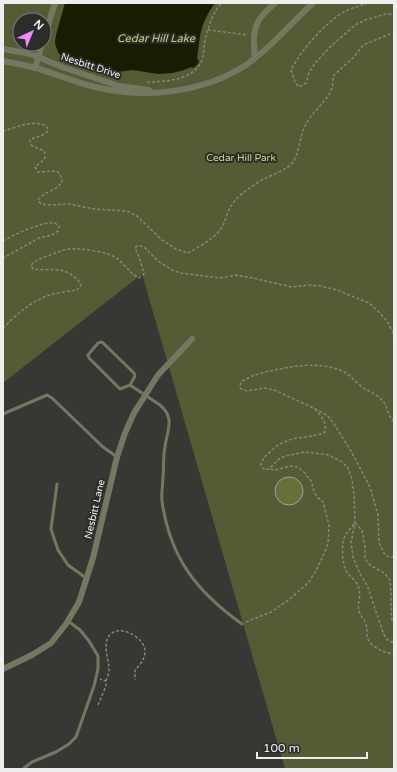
<svg xmlns="http://www.w3.org/2000/svg" width="397" height="772" viewBox="0 0 397 772" font-family="'Varela Round',sans-serif">
  <style>
    .green { fill: #565b35; fill-rule: evenodd }
    .water { fill: #191c01 }
    .building { fill: #686f38; stroke: #a1a29e }
    .lines { fill: none; stroke-linecap: round; stroke-linejoin: round }
    .path { stroke: #858582; stroke-width: 1.5; stroke-dasharray: 3 2; stroke-linecap: butt }
    .service { stroke: #757861; stroke-width: 3 }
    .minor { stroke: #757861; stroke-width: 6 }
    .labels { text-anchor: middle; stroke-width: 4; stroke-linejoin: round; paint-order: stroke }
    .street-label { font-size: 10px; fill: #eeeeec; stroke: #2c2d2a }
    .park-label { font-size: 10px; fill: #cfda86; stroke: #2c2d2a }
    .water-label { font-size: 11px; font-style: italic; fill: #c7d27e; stroke: #2c2d2a }
  </style>
  <rect width="100%" height="100%" fill="#373734"/>
  <path class="green" d="M3 3H394V769H285L142 274 3 383ZM20 20H44V44H20Z"/>
  <path class="water" d="M65 3H215C208 12 202 25 200 36 199 44 198 51 197 59L199 60 198 64 193 68 192 67 181 71 172 73 158 74 133 70 117 72 109 68 95 67 66 58 59 54 56 47 55 42 56 35Z"/>
  <circle class="building" cx="289" cy="491" r="14"/>
  <g class="lines">
    <g class="path">
      <path d="M368 3C360 6 351 8 344 12 325 23 301 50 291 70L295 82 299 87 306 83 309 72 316 62 330 47 355 25 365 20 386 14H394"/>
      <polyline points="208,30 248,35"/>
      <path d="M147 82C166 82 197 80 203 57 204 51 204 45 205 39 207 32 209 25 212 18 215 12 217 7 222 3"/>
      <path d="M3 131C15 128 36 118 47 127L48 131C43 137 36 136 30 140L31 145 44 151C48 160 41 161 35 167L38 172 57 171C61 175 62 177 62 183 61 183 57 188 56 188 50 192 43 193 38 200L41 204 48 205 69 204 94 209 127 211 137 216 162 240 176 249 188 253C199 247 212 240 220 230 225 224 226 215 230 208 235 198 245 191 254 185 264 177 287 171 293 162 299 153 300 138 304 128 310 113 328 101 332 88 333 84 333 80 333 76L354 57 363 45 390 34H394"/>
      <path d="M3 241C13 235 43 221 54 223 55 223 58 225 59 226L58 231 52 235 39 238 3 258"/>
      <path d="M3 328C14 317 26 306 40 299 51 293 65 292 77 290L81 285C79 281 77 279 73 276 60 266 48 271 33 269L31 265C35 260 41 259 47 256 55 254 62 249 71 249 80 248 105 252 113 256 124 261 127 272 139 278L144 274 140 259 135 248 137 246H141L144 247 158 261 174 271 181 273 220 278 236 275 253 278 292 287 309 285 320 286 337 290 369 303 379 312 387 321 393 332 394 339"/>
      <path d="M315 409C321 416 327 422 325 432 316 436 306 437 297 438 286 440 276 445 269 453 264 457 262 460 261 466L265 470 269 469 279 459 285 456 305 452 329 455 342 462 348 468 352 479 354 495 355 522 351 543 353 557 360 574 367 585 384 635C387 640 389 642 394 642"/>
      <path d="M394 422C387 415 388 405 381 399 375 393 367 391 361 386 354 381 350 374 342 371 319 361 293 366 270 371 260 373 250 376 241 382L240 386 241 389 247 391 264 388 274 390 305 404 327 415 334 424 351 451 370 487 378 515 379 543 384 553 389 557H394"/>
      <polyline points="355,523 362,530 365,548 365,559 370,565 384,573 390,580 391,594 391,609 392,620 394,623"/>
      <path d="M354 524C351 528 347 532 345 536 341 544 342 565 347 572 351 578 358 582 359 589 361 597 357 604 359 611 360 616 365 619 366 624 368 629 366 634 368 639 372 648 385 653 394 654"/>
      <polyline points="246,622 271,612 290,599 309,582 318,567 328,544 329,525 323,502 317,497 314,491 311,481 303,471 297,467 291,466 275,470 269,469"/>
      <path d="M106 681C107 678 108 675 109 672 110 660 100 642 112 633 123 625 145 639 145 651 145 659 140 665 135 670V680"/>
      <polyline points="98,705 106,686 106,681 100,679"/>
    </g>
    <g class="service">
      <path d="M130 385 120 389 89 358 88 355 98 343 102 342 134 373 135 376 130 385 160 405C165 409 168 413 169 420 170 428 166 438 165 447 163 456 164 467 163 477 163 485 161 493 162 501 170 558 197 592 242 624"/>
      <polyline points="3,414 47,395 52,398 103,447 117,457"/>
      <polyline points="57,484 51,529 58,550 68,565 86,578"/>
      <polyline points="24,768 32,762 56,752 69,744 76,737 94,686 98,669 98,656 89,641 80,630 68,621"/>
    </g>
    <g class="minor">
      <polyline points="44,39 55,3"/>
      <polyline points="3,49 26,53 38,57 62,67 119,86 149,90"/>
      <path d="M255 58C254 46 252 33 258 22 261 15 269 9 275 3"/>
      <path d="M3 61C14 63 25 65 36 68 57 74 78 84 100 88 148 99 204 92 246 65 271 48 291 23 313 3"/>
      <polyline points="35,68 42,44"/>
      <polyline points="3,669 32,655 51,643 66,624 79,602 93,558 117,457 125,433 134,413 158,375 192,339"/>
    </g>
  </g>
  <g class="labels">
    <g class="street-label">
      <text transform="translate(91 65) rotate(18)" y="4">Nesbitt Drive</text>
      <text transform="translate(94 509) rotate(-77)" y="4">Nesbitt Lane</text>
    </g>
    <g class="park-label">
      <text x="241" y="161">Cedar Hill Park</text>
    </g>
    <g class="water-label">
      <text x="156" y="42">Cedar Hill Lake</text>
    </g>
  </g>
  <rect width="397" height="772" fill="none" stroke="#eeeeec" stroke-width="8"/>
  <g transform="translate(32 32) rotate(44)"><circle r="19" fill="#2c2d2a" stroke="#7a7a78"/>
  <path d="M0-3L7 15L0 10L-7 15Z" fill="#ef8bf6"/>
  <text y="-6" font-size="11" font-weight="bold" text-anchor="middle" fill="#eeeeec">N</text>
  </g>
  <path d="M257 752v6h110v-6" fill="none" stroke="#eeeeec" stroke-width="2"/>
  <text x="263" y="752" font-size="12" fill="#eeeeec" stroke="#2c2d2a" stroke-width="3" paint-order="stroke">100 m</text>
</svg>
